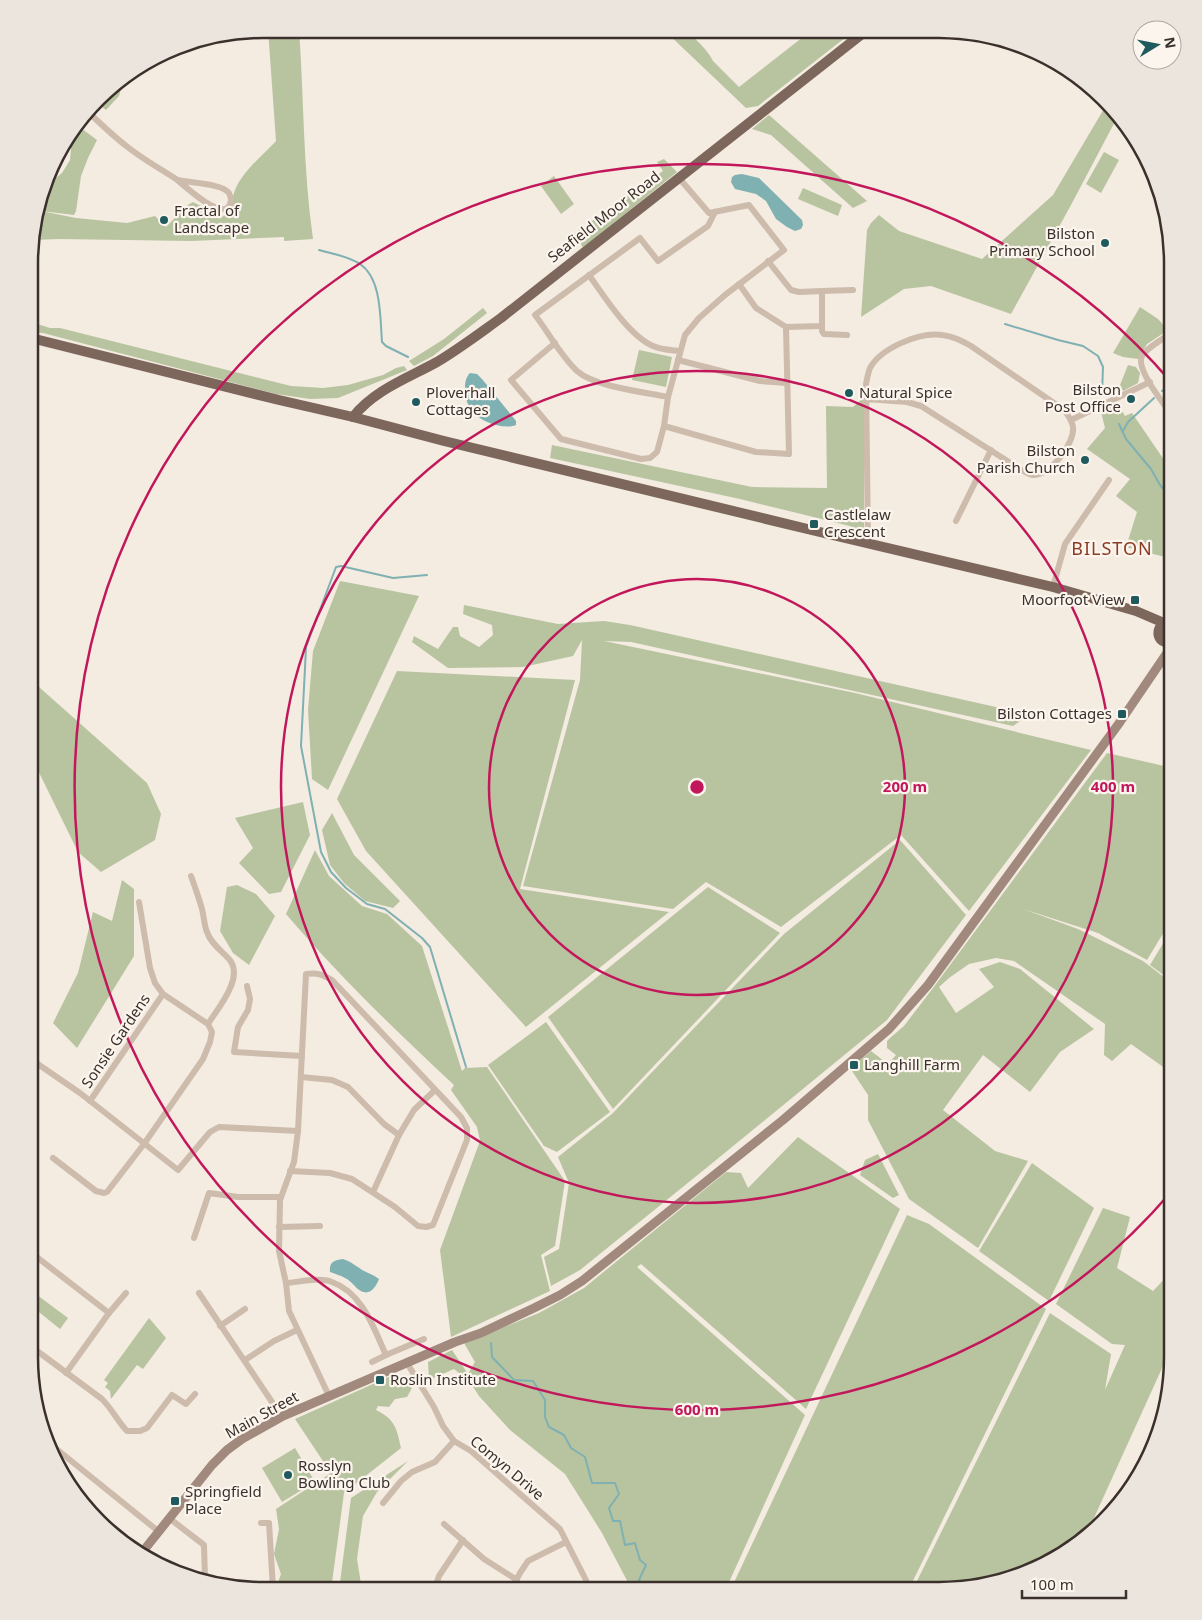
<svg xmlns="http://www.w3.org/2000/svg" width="1202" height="1620" viewBox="0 0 1202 1620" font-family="'Noto Sans',sans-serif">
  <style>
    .green { fill: #b8c4a0 }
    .water { fill: #7fb0b2 }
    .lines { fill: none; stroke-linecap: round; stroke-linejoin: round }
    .stream { stroke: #7fb0b2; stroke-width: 2 }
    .minor { stroke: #cdbbac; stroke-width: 6 }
    .secondary { stroke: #a18a7d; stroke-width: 9 }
    .primary { stroke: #7d675c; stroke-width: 10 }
    .ring { fill: none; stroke: #c2185b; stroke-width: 2.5 }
    .poi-dot { fill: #1f5a5e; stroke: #fbf5ee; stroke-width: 2 }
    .labels { text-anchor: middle; stroke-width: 4.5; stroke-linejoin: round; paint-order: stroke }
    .poi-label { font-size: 15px; fill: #3b302b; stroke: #fbf5ee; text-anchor: start }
    .street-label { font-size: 15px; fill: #3b302b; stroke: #fbf5ee }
    .quarter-label { font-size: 18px; letter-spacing: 1px; fill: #8c3b22; stroke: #fbf5ee }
    .rim { fill: none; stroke: #3b302b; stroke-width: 2.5 }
    .centre { fill: #c2185b; stroke: #fbf5ee; stroke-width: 2.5 }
    .ring-label { font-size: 15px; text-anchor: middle; font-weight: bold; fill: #c2185b; stroke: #fbf5ee; stroke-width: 4.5; stroke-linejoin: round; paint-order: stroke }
  </style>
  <rect width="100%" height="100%" fill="#f4ebe1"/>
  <g class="green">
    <path d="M268 29H299C304 99 303 169 313 239L284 241V237L191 241 60 239 31 240V232L46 186 62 173 70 160 71 149 70 134 77 125 97 140 88 158 81 176 76 211 74 215 41 211 76 218 127 223 155 216 166 227C175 219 182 207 193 202L222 217C232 210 231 200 235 190 243 171 262 156 276 141Z"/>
    <path d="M664 30C670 30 680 28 685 31 693 35 710 53 713 61L739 87 812 30H855L758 106 746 108Z"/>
    <polygon points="122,79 123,80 119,96 106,110 96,102 109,87"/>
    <polygon points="1108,102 1119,114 1071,205 1011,314 931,286 904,289 861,317 867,230 871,223 879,215 899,231 982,259 1053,195"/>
    <polygon points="769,115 867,201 853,208 771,135 752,129"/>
    <polygon points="1104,152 1119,160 1101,193 1086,184"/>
    <polygon points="664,159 677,172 583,248 575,233 663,171 657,162"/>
    <polygon points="554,176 574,204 561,214 541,186"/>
    <polygon points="803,188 842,205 838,216 798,199"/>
    <polygon points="1140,307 1158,319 1168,330 1147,344 1138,359 1123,357 1113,353"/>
    <polygon points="483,308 487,313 433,356 414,366 409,361 444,339"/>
    <polygon points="31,322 50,328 60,328 291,386 323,388 348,385 383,375 396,368 404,366 407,370 338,398 310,399 276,394 43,333 31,332"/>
    <polygon points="639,350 672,357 666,387 632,380"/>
    <polygon points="1128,365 1136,367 1140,373 1138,383 1123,391 1120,385"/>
    <polygon points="863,398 864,403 864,529 861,532 854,531 850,526 740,499 550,458 552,445 752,487 827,488 826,406 853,407"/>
    <polygon points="1117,403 1125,416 1132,413 1173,473 1173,559 1126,547 1137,512 1116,496 1130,479 1087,449 1105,428 1101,412"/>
    <polygon points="340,581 419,596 328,790 312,779 308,710 313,651"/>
    <polygon points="464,605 558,624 604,621 630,625 1018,712 1023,719 1013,726 631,642 604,641 855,693 1091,750 969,911 901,835 781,927 706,882 673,909 523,886 580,680 582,640 573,656 523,667 448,668 412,642 414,636 438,649 453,627 458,627 460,636 479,647 493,635 492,625 463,614"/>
    <polygon points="397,671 575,680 520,889 669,912 526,1027 366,851 337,799"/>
    <polygon points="30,679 147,783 161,814 155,840 101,872 78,852 30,754"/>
    <polygon points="1107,753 1173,768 1173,917 1147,960 1098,933 1023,909 1078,929 1143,961 1173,984 1173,1074 1131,1044 1112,1061 1104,1055 1105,1024 1014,961 996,958 969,964 949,978 939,987 956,1013 994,987 979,969 1000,962 1020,969 1094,1029 1060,1052 1030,1092 983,1055 943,1110 995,1151 1028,1161 978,1248 909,1199 868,1120 868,1095 850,1068 871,1051 888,1064 896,1055 887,1048 887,1041 890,1038 904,1026 933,988"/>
    <polygon points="303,802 310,835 281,892 269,894 239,863 253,848 235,818"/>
    <polygon points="332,813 354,855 400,901 393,908 365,901 344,883 330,865 322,830"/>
    <polygon points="900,840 966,915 887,1020 710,1165 580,1270 551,1286 544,1257 559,1249 569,1183 558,1157 613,1113 784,934"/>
    <path d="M315 850 329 876 362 906 387 914 422 946 462 1071 465 1068 487 1067 565 1181 555 1246 541 1255 550 1291 451 1337 440 1250 480 1141 477 1127 451 1090 454 1085C396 1031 338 975 286 914Z"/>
    <polygon points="122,880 134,889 134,956 77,1048 53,1023 78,973 93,912 112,921"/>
    <polygon points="237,885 256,894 275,916 249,965 233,953 220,931 227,887"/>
    <polygon points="708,887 780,933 613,1109 548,1017"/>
    <polygon points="1173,927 1173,982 1150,965"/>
    <polygon points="546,1022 610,1112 557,1152 544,1146 488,1065"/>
    <polygon points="798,1137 900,1209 806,1409 641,1264 637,1267 805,1415 725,1591 632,1590 602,1533 565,1474 510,1430 479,1396 470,1382 454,1369 429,1380 428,1362 452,1350 468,1374 475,1362 464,1343 539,1313 584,1288 726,1172 741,1173 748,1188"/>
    <polygon points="878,1154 899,1195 893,1198 860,1175 865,1160"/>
    <polygon points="1032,1163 1094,1208 1049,1301 979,1251"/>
    <polygon points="1103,1208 1130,1217 1117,1268 1153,1291 1173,1270 1173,1344 1084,1540 1043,1567 939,1591 912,1591 1050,1313 1111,1354 1105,1390 1125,1345 1112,1344 1056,1304"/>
    <polygon points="907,1215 929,1224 1046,1309 908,1591 730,1591"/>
    <polygon points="29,1289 68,1318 60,1329 29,1304"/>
    <polygon points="149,1318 166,1338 143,1369 137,1365 111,1399 110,1391 105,1387 108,1383 104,1380"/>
    <path d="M393 1375 401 1377 412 1388 407 1397 395 1399 389 1407 378 1406 376 1410C395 1419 397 1429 401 1448L344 1493 331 1590 278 1589 277 1585 281 1574 274 1554 279 1529 276 1509 331 1473 295 1419Z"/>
    <polygon points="295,1448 315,1482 282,1502 262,1468"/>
    <polygon points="408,1461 377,1492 363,1516 357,1559 362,1590 339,1590 351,1498"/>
  </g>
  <g class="water">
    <polygon points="742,174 759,178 802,220 803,225 801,229 795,231 787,227 776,219 766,201 756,194 735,189 731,182 732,177 735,175"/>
    <path d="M470 373 477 374 482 379 516 421V425C504 430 480 422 472 411 467 405 465 396 465 388 465 382 466 377 470 373Z"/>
    <path d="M343 1259C352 1262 357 1267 364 1271 370 1274 374 1275 379 1279 376 1287 370 1296 361 1291 355 1288 352 1281 345 1278 340 1275 335 1274 330 1272 329 1262 334 1260 343 1259Z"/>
  </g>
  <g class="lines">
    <g class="stream">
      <path d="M319 250C333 254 348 256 360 264 382 279 380 318 382 342L386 346 408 357"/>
      <polyline points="1005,324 1058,340 1083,346 1098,356 1103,367 1102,394"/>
      <polyline points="1162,391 1173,382"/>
      <polyline points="1119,424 1126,439 1151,469 1160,485 1173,500"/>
      <polyline points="1123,431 1128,422 1154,398"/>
      <polyline points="427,575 393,578 341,566 336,567 306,647 305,668 301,746 321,852 331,872 346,888 367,904 385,909 422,938 430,947 466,1067"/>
      <polyline points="491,1343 492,1357 514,1380 533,1381 545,1400 545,1417 549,1427 564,1435 571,1448 585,1457 592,1483 615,1483 619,1494 609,1508 613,1521 620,1521 625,1545 635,1543 640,1560 646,1565 639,1580 647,1590"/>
    </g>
    <g class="minor">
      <path d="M88 112C100 123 112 135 125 145 141 158 159 168 176 179 183 184 228 228 231 200 231 197 230 195 229 193 221 183 190 183 178 180"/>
      <path d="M589 275C604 296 629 336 653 346 661 350 672 350 680 351"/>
      <polyline points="739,284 756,308 786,327 822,326 822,291 799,292 791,290 768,261"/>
      <polyline points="822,291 853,290"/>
      <polyline points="822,326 822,331 824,334 847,335"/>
      <polyline points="555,343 511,380 561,439 641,459 650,458 657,452 664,426 668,397 685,335 699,318 725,295 784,250 749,205 709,213 679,178"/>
      <polyline points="678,360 760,381 787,383"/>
      <path d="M668 397C644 392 595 387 577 371 560 355 549 333 535 315L640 238 658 261 708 226 715 212"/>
      <path d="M866 399 907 402 921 406 1023 471C1026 472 1030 475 1034 475 1051 474 1075 443 1073 427 1072 420 1068 415 1064 410L971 346C962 341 953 336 942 335 919 332 881 348 870 368 868 373 867 379 866 384L868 543"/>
      <path d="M1173 417C1165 405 1135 369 1142 356 1147 347 1165 338 1173 332"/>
      <polyline points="1071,420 1150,382"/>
      <polyline points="664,426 756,452 789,454 786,327"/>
      <polyline points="956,521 991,450"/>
      <polyline points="1053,587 1065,544 1109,480"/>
      <polyline points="139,902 150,968 155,983 163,994 208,1024"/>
      <polyline points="247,986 250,999 248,1010 238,1027 234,1052 302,1056"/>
      <polyline points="29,1058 80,1093 178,1170 210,1132 219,1127 298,1131 294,1162 280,1200 279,1251 286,1283"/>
      <polyline points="29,1075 38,1064"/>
      <polyline points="301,1077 332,1080 348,1087 384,1124 399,1135"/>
      <polyline points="90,1101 163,994"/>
      <path d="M53 1158 96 1191 104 1193 107 1192 144 1144 203 1059 210 1042 212 1032 208 1024C218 1008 245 977 229 959 221 950 211 944 207 932 204 925 204 916 202 909 199 898 195 887 191 876"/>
      <path d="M290 1171 330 1173 352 1179 395 1207 418 1226 426 1227 433 1225 467 1140V1128L461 1117 332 980C323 975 317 972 306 974L298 1131"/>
      <polyline points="373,1192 399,1135 414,1110 435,1090"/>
      <polyline points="279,1227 320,1226"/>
      <polyline points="194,1238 209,1193 238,1197 281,1197"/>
      <polyline points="29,1251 109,1313"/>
      <polyline points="199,1293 274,1405"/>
      <polyline points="220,1326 245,1309"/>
      <path d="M29 1345 102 1399C112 1409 118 1422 127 1431H140L147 1428 172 1395 186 1404 195 1394"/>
      <polyline points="245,1360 274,1341 297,1330"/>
      <polyline points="372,1362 386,1355"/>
      <polyline points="407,1363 434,1407 443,1426 454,1441 471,1451 560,1529 591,1590"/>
      <polyline points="66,1373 109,1313 126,1293"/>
      <path d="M329 1396 289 1311 286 1283C300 1282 319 1277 332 1282 363 1293 374 1329 386 1355L424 1339"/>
      <polyline points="49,1443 158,1531"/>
      <polyline points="383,1503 401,1481 412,1472 435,1462 454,1441"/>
      <polyline points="169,1518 204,1545 205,1579"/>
      <polyline points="261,1523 269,1523 273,1589"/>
      <polyline points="444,1524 484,1559 517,1580"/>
      <polyline points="434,1590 439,1576 463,1540"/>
      <polyline points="511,1590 520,1573 528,1561 566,1542"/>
    </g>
    <polyline class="secondary" points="140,1555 212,1465 227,1450 242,1439 283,1416 455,1342 481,1333 534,1308 560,1295 582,1281 783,1120 889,1029 928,985 1120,722 1173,644"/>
    <g class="primary">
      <polyline points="31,338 279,400 353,417 444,441 824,533 1053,587 1136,611 1164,623"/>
      <path d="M353 417C374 390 408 378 437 362 459 349 480 333 501 318L867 30"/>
      <path d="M1173 642C1155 647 1152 621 1173 623"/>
    </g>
  </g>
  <g class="ring">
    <circle cx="697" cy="787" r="208"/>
    <circle cx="697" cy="787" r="416"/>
    <path d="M1171 1192A623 623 0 1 1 1171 382"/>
  </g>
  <g class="poi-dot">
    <circle cx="164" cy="220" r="5"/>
    <circle cx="1105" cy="243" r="5"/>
    <circle cx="849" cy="393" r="5"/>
    <circle cx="1131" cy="399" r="5"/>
    <circle cx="416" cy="402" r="5"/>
    <circle cx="1085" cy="460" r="5"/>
    <rect x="809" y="519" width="10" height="10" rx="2.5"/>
    <rect x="1130" y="595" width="10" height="10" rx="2.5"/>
    <rect x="1117" y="709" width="10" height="10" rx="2.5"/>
    <rect x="849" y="1060" width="10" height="10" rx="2.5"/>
    <rect x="375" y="1375" width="10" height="10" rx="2.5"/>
    <circle cx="288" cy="1475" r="5"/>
    <rect x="170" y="1496" width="10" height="10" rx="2.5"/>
  </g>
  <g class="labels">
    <g class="poi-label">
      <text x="174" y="216">Fractal of<tspan x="174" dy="17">Landscape</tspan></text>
      <text x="1095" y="239" text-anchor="end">Bilston<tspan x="1095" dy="17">Primary School</tspan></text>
      <text x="1121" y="395" text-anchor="end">Bilston<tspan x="1121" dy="17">Post Office</tspan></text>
      <text x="426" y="398">Ploverhall<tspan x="426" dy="17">Cottages</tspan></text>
      <text x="859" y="398">Natural Spice</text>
      <text x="1075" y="456" text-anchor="end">Bilston<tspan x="1075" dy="17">Parish Church</tspan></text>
      <text x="824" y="520">Castlelaw<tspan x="824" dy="17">Crescent</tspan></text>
      <text x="1125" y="605" text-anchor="end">Moorfoot View</text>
      <text x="1112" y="719" text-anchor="end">Bilston Cottages</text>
      <text x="864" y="1070">Langhill Farm</text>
      <text x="390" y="1385">Roslin Institute</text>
      <text x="298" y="1471">Rosslyn<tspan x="298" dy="17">Bowling Club</tspan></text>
      <text x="185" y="1497">Springfield<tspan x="185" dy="17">Place</tspan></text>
    </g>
    <g class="street-label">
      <text transform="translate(604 217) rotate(-38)" y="5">Seafield Moor Road</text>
      <text transform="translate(116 1041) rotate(-56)" y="5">Sonsie Gardens</text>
      <text transform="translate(262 1415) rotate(-29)" y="5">Main Street</text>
      <text transform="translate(507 1468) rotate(40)" y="5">Comyn Drive</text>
    </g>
    <g class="quarter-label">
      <text x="1112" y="555">BILSTON</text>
    </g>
  </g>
  <path d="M0 0H1202V1620H0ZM263 38H939A225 225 0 0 1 1164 263V1357A225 225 0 0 1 939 1582H263A225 225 0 0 1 38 1357V263A225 225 0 0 1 263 38Z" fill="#ece5de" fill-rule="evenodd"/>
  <path class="rim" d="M263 38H939A225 225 0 0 1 1164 263V1357A225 225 0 0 1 939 1582H263A225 225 0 0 1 38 1357V263A225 225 0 0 1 263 38Z"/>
  <circle cx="697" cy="787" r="8" class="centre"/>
  <g class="ring-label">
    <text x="905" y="792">200 m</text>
    <text x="1113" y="792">400 m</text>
    <text x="697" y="1415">600 m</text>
  </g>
  <g transform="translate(1157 45) rotate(80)"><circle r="24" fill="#fbf5ee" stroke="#aea6a0"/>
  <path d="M0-4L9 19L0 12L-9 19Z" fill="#1f5a5e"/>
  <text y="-8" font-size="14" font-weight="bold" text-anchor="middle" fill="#3b302b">N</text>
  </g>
  <path d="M1022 1590v8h104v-8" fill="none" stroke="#3b302b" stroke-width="2.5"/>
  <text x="1030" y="1590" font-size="15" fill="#3b302b" stroke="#fbf5ee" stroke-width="4" paint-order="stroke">100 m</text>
</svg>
